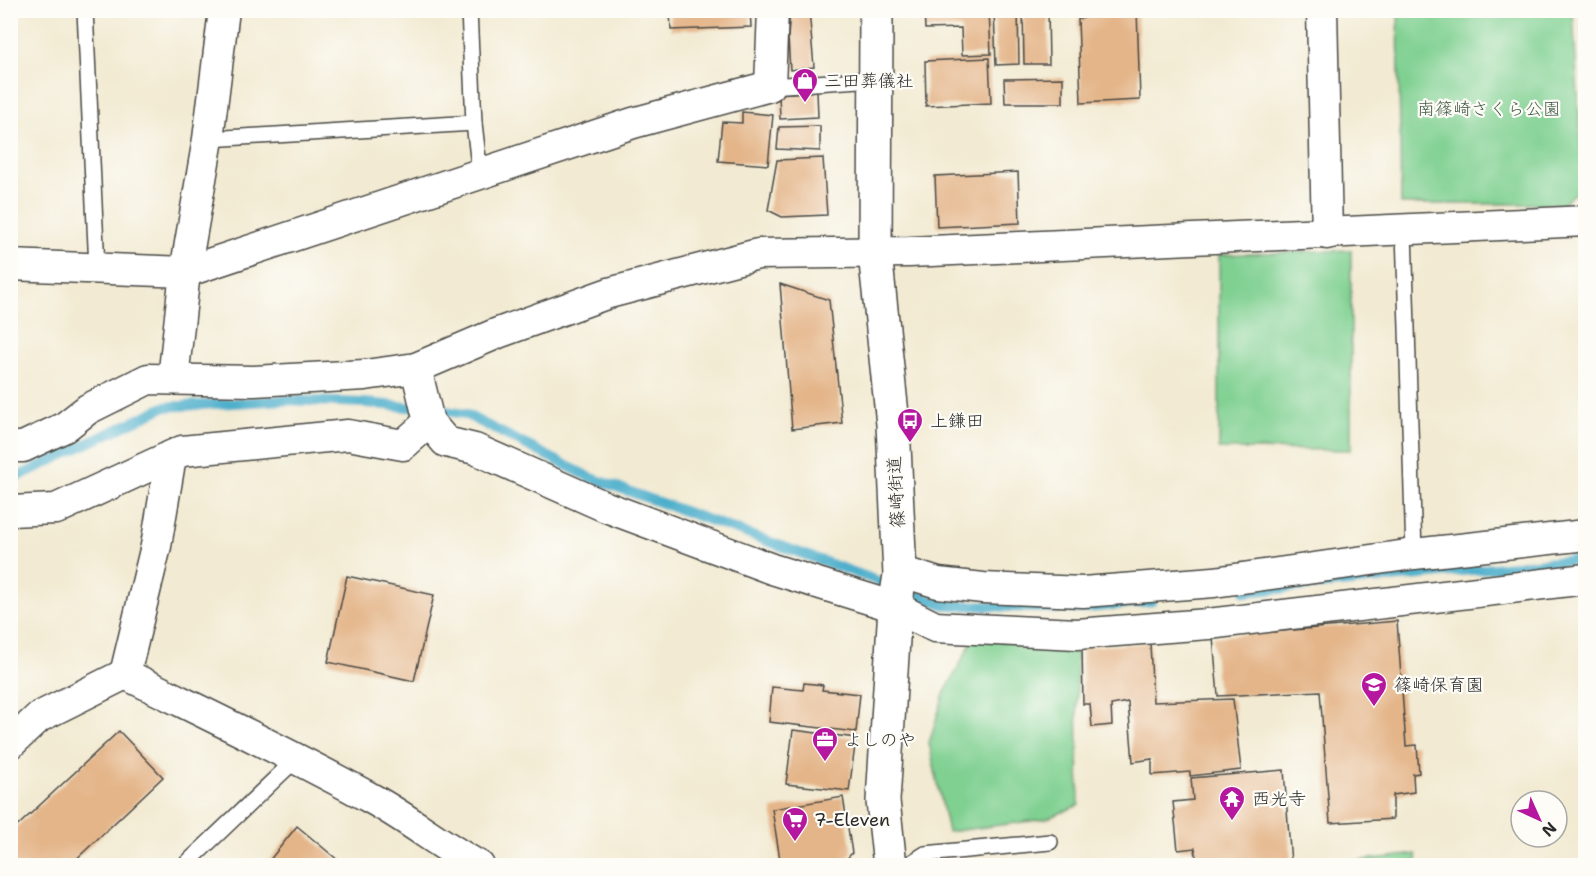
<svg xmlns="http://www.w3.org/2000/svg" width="1596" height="876" viewBox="0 0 1596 876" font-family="'Shantell Sans','Klee One',sans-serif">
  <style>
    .green { fill: #7fd091; stroke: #557e5e; stroke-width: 1.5 }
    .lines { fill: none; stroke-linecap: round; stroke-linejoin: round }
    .stream { stroke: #4caecb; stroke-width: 10 }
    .building { fill: #e4b589 }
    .lane-casing { stroke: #494844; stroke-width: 18 }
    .street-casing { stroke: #494844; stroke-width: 33 }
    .secondary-casing { stroke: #494844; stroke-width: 36 }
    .lane { stroke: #fff; stroke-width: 15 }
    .street { stroke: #fff; stroke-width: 30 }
    .secondary { stroke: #fff; stroke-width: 33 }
    .labels { text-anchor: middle; stroke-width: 4.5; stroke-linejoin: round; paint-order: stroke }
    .poi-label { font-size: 18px; fill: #2b2b2b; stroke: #fdfcf7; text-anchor: start }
    .park-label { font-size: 18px; fill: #445d4a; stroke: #fdfcf7 }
    .street-label { font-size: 18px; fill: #2b2b2b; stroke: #fdfcf7 }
  </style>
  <rect width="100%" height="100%" fill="#fdfcf7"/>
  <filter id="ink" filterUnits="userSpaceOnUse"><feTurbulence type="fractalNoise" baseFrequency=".0167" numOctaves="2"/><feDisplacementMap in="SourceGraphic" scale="12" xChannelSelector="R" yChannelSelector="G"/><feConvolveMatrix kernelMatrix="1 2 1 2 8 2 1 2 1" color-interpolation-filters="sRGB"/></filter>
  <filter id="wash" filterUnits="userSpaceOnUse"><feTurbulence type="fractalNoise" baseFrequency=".008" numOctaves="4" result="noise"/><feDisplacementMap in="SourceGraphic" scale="24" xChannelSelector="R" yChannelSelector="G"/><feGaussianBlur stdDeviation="1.35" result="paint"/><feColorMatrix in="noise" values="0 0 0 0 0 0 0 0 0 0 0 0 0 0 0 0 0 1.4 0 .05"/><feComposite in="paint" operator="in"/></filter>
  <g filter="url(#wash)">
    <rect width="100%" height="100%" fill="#f2ead2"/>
    <g class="green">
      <polygon points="1398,11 1573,11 1583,186 1562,204 1401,204"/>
      <polygon points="1351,250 1351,450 1219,449 1219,255"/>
      <polygon points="973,639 1076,648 1079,805 1046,819 948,832 929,743 944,694"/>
      <polygon points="1416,854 1418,865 1321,865"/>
    </g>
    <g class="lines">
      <g class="stream">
        <polyline points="10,475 19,476 164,407 285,400 365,403 440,410 465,414 589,477 945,605 1078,609 1152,601"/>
        <polyline points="1245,592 1586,559"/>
      </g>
    </g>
    <g id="blocks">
      <g class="building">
        <polygon points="670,10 750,10 751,27 671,30"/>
        <polygon points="790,10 809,10 814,67 790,70 788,37"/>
        <polygon points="924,10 989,10 991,54 962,55 961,28 925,29"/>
        <polygon points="994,10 1018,10 1019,64 996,65"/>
        <polygon points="1023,10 1048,10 1049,64 1024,64"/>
        <polygon points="1084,10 1137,10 1140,100 1081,103 1078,19 1084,18"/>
        <rect x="1341" y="10" width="29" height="3"/>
        <polygon points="989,58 991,103 926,106 925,61"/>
        <polygon points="1063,78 1063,103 1005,103 1004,79"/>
        <polygon points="817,91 818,117 780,119 779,94"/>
        <polygon points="742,112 773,115 768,165 718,161 722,122 742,123"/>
        <polygon points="820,126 820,151 777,149 779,127"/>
        <polygon points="823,158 827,215 782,217 768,210 777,160"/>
        <polygon points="1018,172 1020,223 937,227 935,176"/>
        <polygon points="780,284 829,300 842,423 792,429"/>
        <polygon points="347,576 434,595 414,681 328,662"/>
        <polygon points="1397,621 1406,746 1417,745 1419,773 1413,774 1414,792 1393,795 1393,819 1330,823 1320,691 1218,696 1213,637"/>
        <polygon points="1150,643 1153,702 1233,699 1241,770 1190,776 1190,772 1152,775 1152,759 1133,762 1128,702 1111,705 1112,725 1092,727 1090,704 1083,704 1082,647"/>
        <polygon points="804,683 823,685 822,690 860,694 856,732 769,722 772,687 803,690"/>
        <polygon points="793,730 856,738 849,791 786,784"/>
        <polygon points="119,731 163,777 69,866 10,866 10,833"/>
        <polygon points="1284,770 1291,863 1261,866 1197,866 1195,848 1178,850 1173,802 1193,800 1191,778"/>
        <polygon points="843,797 852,853 841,865 781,866 772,809"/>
        <polygon points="297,826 345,866 265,866"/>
      </g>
    </g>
  </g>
  <g filter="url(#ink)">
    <use href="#blocks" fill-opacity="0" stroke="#494844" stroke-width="1.5"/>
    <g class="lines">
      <defs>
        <g id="lane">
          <polyline points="85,10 97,268"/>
          <polyline points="469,10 474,123 480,175"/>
          <polyline points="770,86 875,79"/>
          <polyline points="208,139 474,123"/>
          <polyline points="1404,231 1414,554"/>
          <polyline points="184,866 296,759"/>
          <polyline points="906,866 925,854 1050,842"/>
        </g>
        <g id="street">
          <polyline points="1322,10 1327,234"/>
          <polyline points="10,265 185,272 633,123 770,86 773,10"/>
          <polyline points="416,368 429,422 446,442 475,449 606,507 772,569 895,607 935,627 1077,634 1208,624 1586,579"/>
          <polyline points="173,379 185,272 208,139 224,10"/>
          <polyline points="10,447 23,447 65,427 88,409 148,379 254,381 365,375 416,368 498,333 609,293 758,254 909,252 1586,221"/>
          <path d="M171 456 156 546 125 674C208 715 293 755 374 800 410 820 442 846 479 866"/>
          <polyline points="10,511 56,509 182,451 348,435 403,445 429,422"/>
          <polyline points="900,571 938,583 983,588 1083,592 1214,582 1414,554 1586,535"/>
          <polyline points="10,744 39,717 125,674"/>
        </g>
        <polyline id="secondary" points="876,10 875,253 893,424 900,575 895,607 883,801 890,866"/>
      </defs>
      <use href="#lane" class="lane-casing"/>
      <use href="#street" class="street-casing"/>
      <use href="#secondary" class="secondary-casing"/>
      <use href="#lane" class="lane"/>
      <use href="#street" class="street"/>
      <use href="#secondary" class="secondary"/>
    </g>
  </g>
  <defs>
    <symbol id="shop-pin" viewBox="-11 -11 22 30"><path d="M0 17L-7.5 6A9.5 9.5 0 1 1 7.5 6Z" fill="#b5179e" stroke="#fdfcf7"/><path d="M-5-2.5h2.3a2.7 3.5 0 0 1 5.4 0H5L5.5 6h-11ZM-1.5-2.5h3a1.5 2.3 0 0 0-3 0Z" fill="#fff"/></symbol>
    <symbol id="bus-pin" viewBox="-11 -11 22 30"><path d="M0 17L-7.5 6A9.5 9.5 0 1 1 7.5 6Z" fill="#b5179e" stroke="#fdfcf7"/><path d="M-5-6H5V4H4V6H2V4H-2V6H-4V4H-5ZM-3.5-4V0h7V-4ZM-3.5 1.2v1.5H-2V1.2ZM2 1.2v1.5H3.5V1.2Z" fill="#fff"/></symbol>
    <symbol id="school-pin" viewBox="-11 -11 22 30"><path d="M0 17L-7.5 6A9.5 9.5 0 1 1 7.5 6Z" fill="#b5179e" stroke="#fdfcf7"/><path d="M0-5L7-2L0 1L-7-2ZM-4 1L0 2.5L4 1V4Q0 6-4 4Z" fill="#fff"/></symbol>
    <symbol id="office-pin" viewBox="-11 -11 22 30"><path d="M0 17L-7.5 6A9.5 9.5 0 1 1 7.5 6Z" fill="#b5179e" stroke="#fdfcf7"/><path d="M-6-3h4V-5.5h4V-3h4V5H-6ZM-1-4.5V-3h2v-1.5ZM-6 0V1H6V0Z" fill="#fff"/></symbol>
    <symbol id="temple-pin" viewBox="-11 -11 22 30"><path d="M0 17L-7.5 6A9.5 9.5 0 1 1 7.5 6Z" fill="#b5179e" stroke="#fdfcf7"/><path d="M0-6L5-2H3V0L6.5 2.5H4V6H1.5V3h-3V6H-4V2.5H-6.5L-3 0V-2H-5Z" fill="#fff"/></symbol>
    <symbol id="supermarket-pin" viewBox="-11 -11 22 30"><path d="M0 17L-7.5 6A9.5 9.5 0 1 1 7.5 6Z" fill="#b5179e" stroke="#fdfcf7"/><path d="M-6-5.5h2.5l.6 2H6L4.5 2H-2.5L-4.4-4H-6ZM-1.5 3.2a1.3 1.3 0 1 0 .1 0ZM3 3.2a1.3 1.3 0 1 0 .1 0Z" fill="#fff"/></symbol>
  </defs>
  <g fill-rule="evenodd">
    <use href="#shop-pin" x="790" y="66" width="30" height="40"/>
    <use href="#bus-pin" x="895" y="406" width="30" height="40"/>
    <use href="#school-pin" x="1359" y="670" width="30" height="40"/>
    <use href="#office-pin" x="810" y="725" width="30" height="40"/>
    <use href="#temple-pin" x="1217" y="784" width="30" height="40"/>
    <use href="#supermarket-pin" x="780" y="805" width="30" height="40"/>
  </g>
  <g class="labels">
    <g class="poi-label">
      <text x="824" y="87">三田葬儀社</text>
      <text x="930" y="427">上鎌田</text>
      <text x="1394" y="691">篠崎保育園</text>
      <text x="844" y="746">よしのや</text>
      <text x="1252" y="805">西光寺</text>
      <text x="814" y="826">7-Eleven</text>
    </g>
    <g class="park-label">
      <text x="1489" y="115">南篠崎さくら公園</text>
    </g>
    <g class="street-label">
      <text transform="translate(896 492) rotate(-93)" y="6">篠崎街道</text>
    </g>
  </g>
  <rect width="1596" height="876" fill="none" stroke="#fdfcf7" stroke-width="36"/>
  <g transform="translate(1539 819) rotate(135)"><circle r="28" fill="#fdfcf7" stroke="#a9a8a5" stroke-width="1.5"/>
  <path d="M0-4.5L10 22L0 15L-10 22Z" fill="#b5179e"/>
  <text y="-9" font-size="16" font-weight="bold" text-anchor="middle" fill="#2b2b2b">N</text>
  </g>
</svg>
